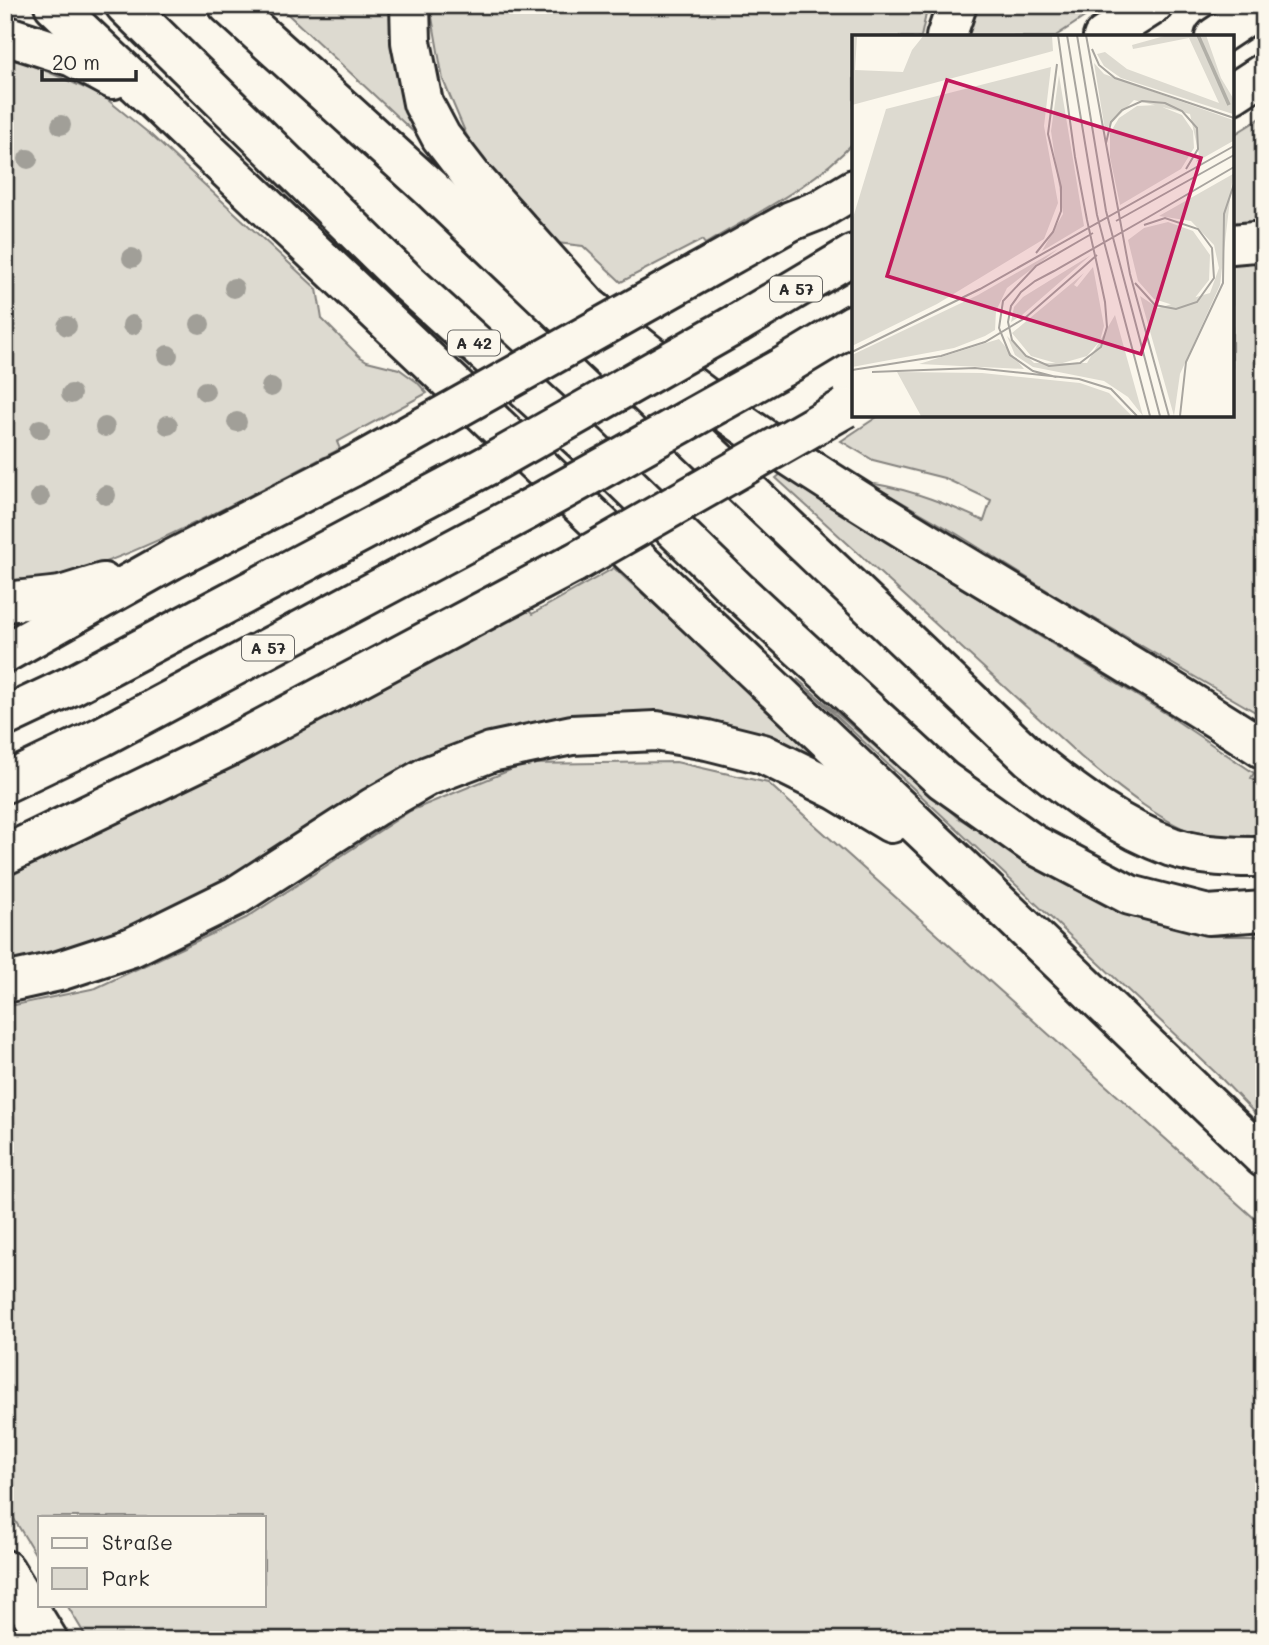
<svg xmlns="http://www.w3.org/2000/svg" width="1269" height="1645" viewBox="0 0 1269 1645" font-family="Mali,sans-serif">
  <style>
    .green { fill: #dddad0; stroke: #84827e; stroke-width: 2 }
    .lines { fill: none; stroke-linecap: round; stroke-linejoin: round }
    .secondary-casing { stroke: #2b2b2b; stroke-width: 44 }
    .highway-casing { stroke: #2b2b2b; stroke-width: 44 }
    .secondary { stroke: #fbf7ec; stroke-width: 38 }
    .highway { stroke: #fbf7ec; stroke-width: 38 }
    .highway-bridge-casing { stroke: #2b2b2b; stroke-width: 44; stroke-linecap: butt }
    .highway-bridge { stroke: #fbf7ec; stroke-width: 38 }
    .tree { fill: #a19f98 }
    .labels { text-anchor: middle; stroke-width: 5; stroke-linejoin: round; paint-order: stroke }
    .shield { fill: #fbf7ec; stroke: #696865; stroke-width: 2 }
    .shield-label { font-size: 16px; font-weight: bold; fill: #2b2b2b }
    .inset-river { fill: none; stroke: #b1afa7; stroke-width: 3.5 }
    .inset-road { fill: none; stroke: #a8a59f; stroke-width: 2 }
    .view { fill: #c2185b; fill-opacity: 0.15; stroke: #c2185b; stroke-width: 3.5 }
    .inset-edge { fill: none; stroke: #2b2b2b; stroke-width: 3.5 }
  </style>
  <rect width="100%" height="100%" fill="#fbf7ec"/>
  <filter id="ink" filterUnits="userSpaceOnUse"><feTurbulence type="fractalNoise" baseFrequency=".0143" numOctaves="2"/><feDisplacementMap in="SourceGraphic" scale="14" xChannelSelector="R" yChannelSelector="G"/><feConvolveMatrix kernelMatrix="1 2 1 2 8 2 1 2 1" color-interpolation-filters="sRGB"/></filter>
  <g filter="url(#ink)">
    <g class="green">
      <polygon points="278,5 391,5 395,49 421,139"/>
      <path d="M433 5H928L921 37H854V142C814 186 756 213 705 244L702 240 621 282 583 246 557 243 486 170 466 134 443 80 432 17Z"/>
      <polygon points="969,5 1103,5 1054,37 964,37"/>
      <path d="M5 58 28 63 103 96 151 135 317 289 322 319 359 356 367 361 399 369 417 382 427 393 337 442 340 449C295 472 251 495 207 517 145 547 76 582 5 580Z"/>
      <polygon points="1264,116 1264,232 1232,229 1232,136"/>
      <path d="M1232 263H1264V717L1061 599 957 534 874 486 875 484C913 490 949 505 984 521L991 500 944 478 873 460 841 441 880 415H1232Z"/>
      <path d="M782 473 920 563 1165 713 1254 773 1251 778 1264 787V839C1242 839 1220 839 1199 834 1163 825 1111 781 1081 757L776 478Z"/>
      <polygon points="614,568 838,771 586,717 524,725 466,742 216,888 115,936 5,968 5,877 139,813 527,608 532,614"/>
      <polygon points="797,679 957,817 1033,865 1124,913 1213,936 1264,936 1264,1123 1218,1075"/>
      <polygon points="676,762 768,783 1264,1227 1264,1640 88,1640 67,1605 264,1605 264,1517 40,1517 40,1562 5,1504 5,1007 96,988 246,918 410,811 525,764"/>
    </g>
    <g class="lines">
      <defs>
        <polyline id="secondary" points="5,1570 48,1640"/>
        <g id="highway">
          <polyline points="54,5 956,862 1264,1158"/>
          <polyline points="125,5 405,280 586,444 739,592 943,780 1033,844 1130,895 1208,915 1264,911"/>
          <path d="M228 5 429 187 1030 758C1073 793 1119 828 1172 847 1202 857 1233 857 1264 857"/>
          <polyline points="410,5 411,42 423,103 441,137 472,177 586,304"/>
          <polyline points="5,35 73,57 113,79"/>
          <polyline points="946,37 957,5"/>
          <polyline points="1103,37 1153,5"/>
          <polyline points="1215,37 1263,5"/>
          <polyline points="1232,94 1264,73"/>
          <polyline points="1232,244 1254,242 1264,244"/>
          <polyline points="700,272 791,221 819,210 854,189"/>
          <path d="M585 304C641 347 696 393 754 432 920 545 1096 640 1264 749"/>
          <polyline points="738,323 854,254"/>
          <polyline points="781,368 854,324"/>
          <polyline points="5,602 61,596 103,583"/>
          <polyline points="5,653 171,560 352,467"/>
          <polyline points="5,717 73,685 488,465"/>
          <polyline points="5,783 101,737 529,509"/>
          <polyline points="5,855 226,748 574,563"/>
          <polyline points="5,983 59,971 132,947 236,896 374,807 428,776 491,752 572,735 656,731 707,740 763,754 836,790 891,823"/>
        </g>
      </defs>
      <use href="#secondary" class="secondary-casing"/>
      <use href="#highway" class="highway-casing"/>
      <use href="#secondary" class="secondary"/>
      <use href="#highway" class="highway"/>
      <defs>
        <g id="highway-bridge">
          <polyline points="488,465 738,323"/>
          <polyline points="352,467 700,272"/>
          <polyline points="529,509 781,368"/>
          <polyline points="574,563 845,408"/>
        </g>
      </defs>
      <use href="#highway-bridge" class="highway-bridge-casing"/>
      <use href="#highway-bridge" class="highway-bridge"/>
    </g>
    <g class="tree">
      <circle cx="61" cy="125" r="10"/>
      <circle cx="28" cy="159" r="10"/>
      <circle cx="132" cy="258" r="10"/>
      <circle cx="234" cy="288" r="10"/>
      <circle cx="200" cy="324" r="10"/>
      <circle cx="132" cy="325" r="10"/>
      <circle cx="67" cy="326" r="10"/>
      <circle cx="168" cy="355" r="10"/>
      <circle cx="271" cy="387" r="10"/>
      <circle cx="205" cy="391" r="10"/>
      <circle cx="71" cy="394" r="10"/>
      <circle cx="237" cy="422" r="10"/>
      <circle cx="168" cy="425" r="10"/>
      <circle cx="105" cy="427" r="10"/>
      <circle cx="40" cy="429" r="10"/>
      <circle cx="106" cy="495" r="10"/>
      <circle cx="40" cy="497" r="10"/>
    </g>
  </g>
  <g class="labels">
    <g class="shield">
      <rect x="770" y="276.5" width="52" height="25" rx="5"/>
      <rect x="448" y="330.5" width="52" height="25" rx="5"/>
      <rect x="242" y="635.5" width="52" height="25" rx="5"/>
    </g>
    <g class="shield-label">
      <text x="796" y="295">A 57</text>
      <text x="474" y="349">A 42</text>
      <text x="268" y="654">A 57</text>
    </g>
  </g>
  <g transform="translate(852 35)">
    <rect width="382" height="382" fill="#fbf7ec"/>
    <path d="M72 0H200L201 16 0 70V2H5L3 35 51 37 60 15ZM316 0H354L369 43 381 63V79L269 43 252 31 245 19 253 17 275 34 367 68 337 3 281 14 280 10ZM242 28 252 39 381 85V106L344 127 347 120 338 79 282 65 253 95ZM199 32 192 91 206 168 192 204 85 269 0 311V186L34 74ZM207 40 232 191 190 216 211 179 199 96ZM305 70 330 80 341 96 342 113 329 134 268 170 258 122V98L267 83 285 71ZM381 139 368 250 328 339 322 381 288 261 306 273 358 258 367 233 362 210 339 186 307 181ZM316 187 341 196 358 220 357 245 342 264 321 270 302 264 286 246 276 205 292 193ZM206 214 155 253 144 276 143 295 133 301 102 313 0 332V320L126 260ZM239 220 170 280 159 287 162 272 171 262ZM241 232 252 291 248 306 235 321 207 329 179 321 160 298 232 238 222 250 225 252ZM263 280 291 381 276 362 252 346 181 332 163 320 155 301 182 328H235ZM147 304 172 334 67 329ZM45 337 130 338 228 348 257 358 280 381H69Z" fill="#dddad0"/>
    <path class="inset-river" d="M346 0 377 70"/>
    <path class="inset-road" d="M206 0 223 122 235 185 246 234 253 267 255 292 249 312 228 328 197 331 174 321 160 305 156 287 159 271 169 257 183 246 202 236 300 180 382 132M215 0 245 180 298 381M225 0 254 176 308 381M234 0 278 239 317 381M240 14 247 30 263 43 382 83M254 108 259 87 270 75 290 66 313 68 330 76 345 93 346 114 334 134M264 186 382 120M184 218 201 197 209 176V152L196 99 205 29M283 248 303 270 324 274 345 267 362 243 360 213 346 194 313 183 292 190M0 317 128 254 382 111M0 335 89 321 133 307 173 283 245 220M20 337 123 333 227 344 259 354 285 381M204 342 181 336 158 320 147 293 151 266 184 231 241 198M328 381 334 327 371 248 372 179 382 149"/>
    <path class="view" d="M95 45 349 123 289 319 35 241Z"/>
    <rect width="382" height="382" class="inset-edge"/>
  </g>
  <rect width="1269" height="1645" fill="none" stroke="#fbf7ec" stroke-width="28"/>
  <rect x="14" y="14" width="1241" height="1617" fill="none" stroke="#2b2b2b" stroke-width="2.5" filter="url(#ink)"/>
  <rect x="38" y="1516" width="228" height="91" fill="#fbf7ec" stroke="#a8a59f" stroke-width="2"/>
  <rect x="52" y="1538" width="35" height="10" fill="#fbf7ec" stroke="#a8a59f" stroke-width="2"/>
  <text x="102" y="1550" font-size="21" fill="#2b2b2b">Straße</text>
  <rect x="52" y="1568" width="35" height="21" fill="#dddad0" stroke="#a8a59f" stroke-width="2"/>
  <text x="102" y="1586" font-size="21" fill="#2b2b2b">Park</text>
  <path d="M42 70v10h94v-10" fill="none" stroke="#2b2b2b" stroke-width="3.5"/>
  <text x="52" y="70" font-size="21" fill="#2b2b2b" stroke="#fbf7ec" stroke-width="5" paint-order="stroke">20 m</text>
</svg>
